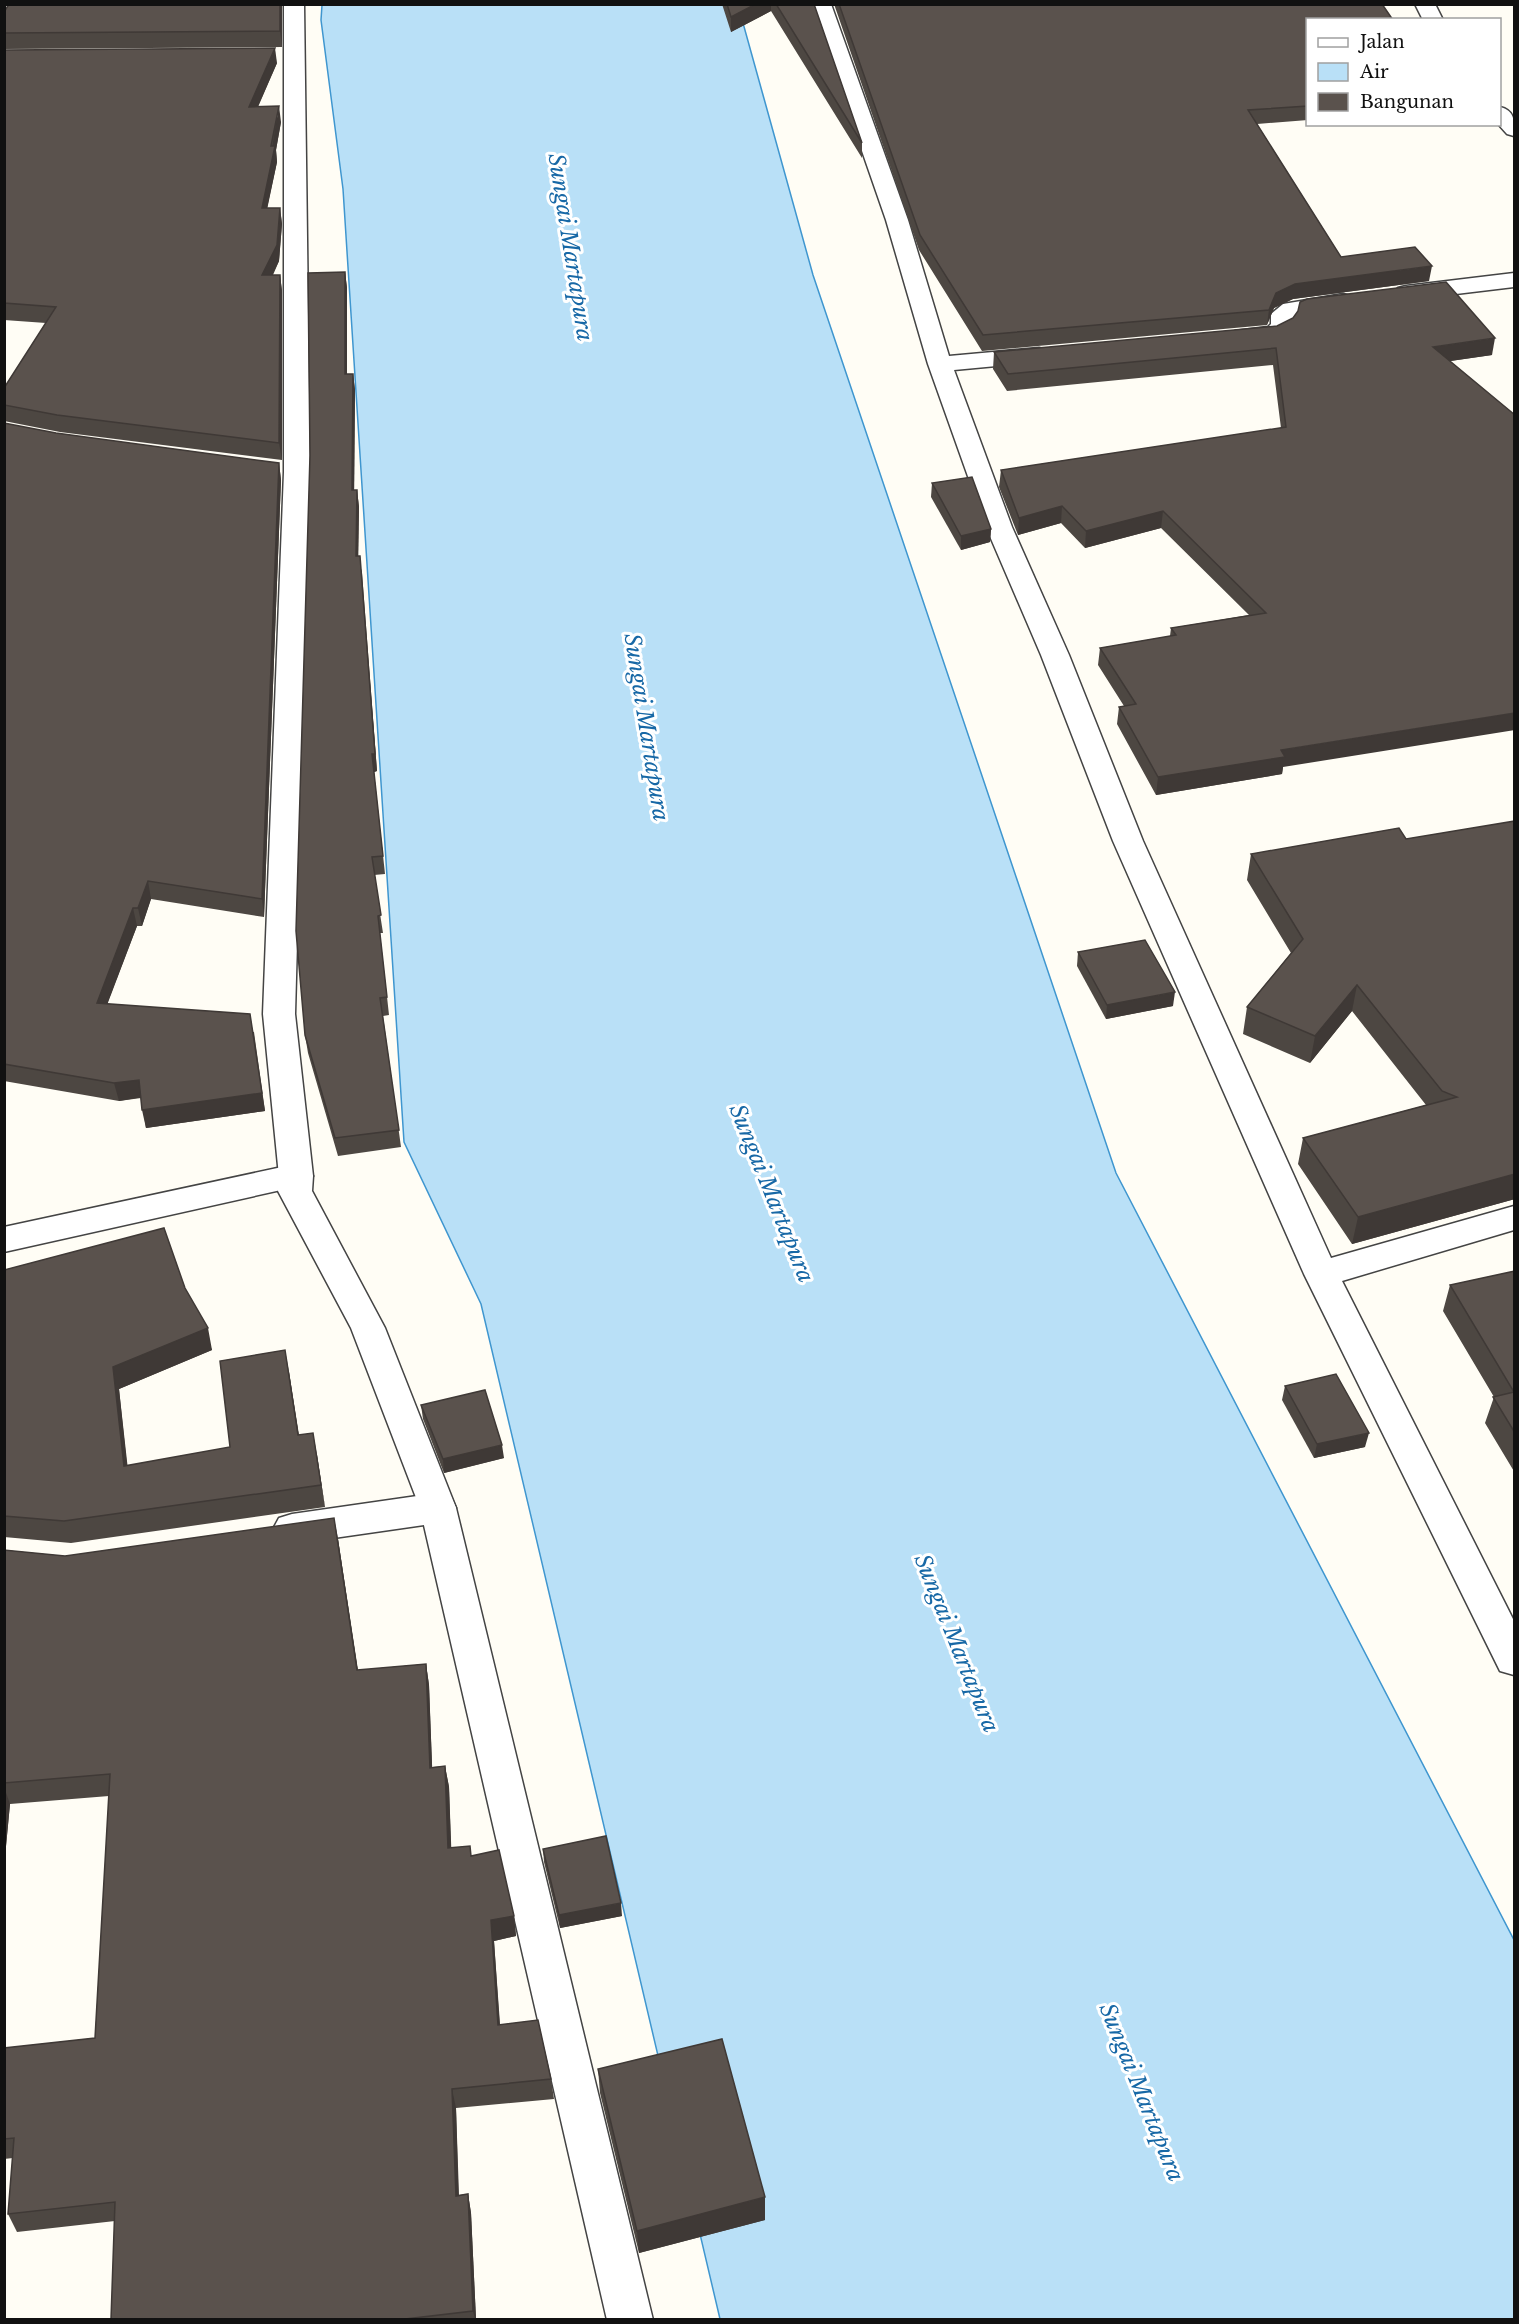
<svg xmlns="http://www.w3.org/2000/svg" width="1519" height="2324" viewBox="0 0 1519 2324" font-family="'Libre Baskerville',serif">
  <style>
    .water { fill: #b9e0f7; stroke: #3f96cf; stroke-width: 1.5 }
    .lines { fill: none; stroke-linecap: round; stroke-linejoin: round }
    .minor-casing { stroke: #444; stroke-width: 3 }
    .tertiary-casing { stroke: #444; stroke-width: 3 }
    .minor { fill: #fff; fill-rule: evenodd }
    .tertiary { fill: #fff; fill-rule: evenodd }
    .wall { fill: #4d4742 }
    .shaded-wall { fill: #3f3936 }
    .building { fill: #5a524d; stroke: #3f3936; stroke-width: 1.5 }
    .labels { text-anchor: middle; stroke-width: 6; stroke-linejoin: round; paint-order: stroke }
    .water-label { font-size: 22px; font-style: italic; fill: #1768a6; stroke: #fff }
  </style>
  <rect width="100%" height="100%" fill="#fffdf5"/>
  <polygon class="water" points="322,5 738,5 813,275 1116,1173 1514,1940 1514,2319 720,2319 481,1304 404,1142 343,189 321,20"/>
  <g class="lines">
    <defs>
      <g id="minor">
        <polygon points="811,4 831,4 908,220 949,356 1039,348 1047,350 1051,355 1047,360 1039,362 954,370 1012,527 1069,655 1143,841 1331,1258 1514,1206 1514,1230 1342,1281 1514,1621 1514,1675 1500,1671 1304,1274 1113,841 1041,655 986,527 928,364 886,220"/>
        <polygon points="1514,273 1514,287 1406,300 1398,298 1394,293 1398,288 1406,286"/>
        <path d="M1343 294 1351 296 1355 301 1351 306 1298 315 1295 317V327C1283 343 1253 345 1235 341L1231 336 1235 331 1268 327 1271 324V314L1283 304Z"/>
        <polygon points="296,1164 308,1168 313,1176 308,1184 4,1252 4,1227"/>
        <polygon points="438,1493 451,1497 456,1508 451,1519 438,1523 292,1544 279,1540 273,1529 279,1518 292,1514"/>
      </g>
      <g id="tertiary">
        <polygon points="284,4 304,4 310,472 295,1014 313,1176 312,1191 385,1328 456,1508 653,2320 607,2320 420,1508 351,1328 278,1191 279,1176 263,1014 284,472"/>
        <polygon points="1415,4 1435,4 1443,20 1423,20"/>
        <path d="M1500 107C1516 111 1514 122 1514 136L1507 134 1498 124Z"/>
      </g>
    </defs>
    <use href="#minor" class="minor-casing"/>
    <use href="#tertiary" class="tertiary-casing"/>
    <use href="#minor" class="minor"/>
    <use href="#tertiary" class="tertiary"/>
  </g>
  <g class="wall">
    <polygon points="9,4 282,4 282,47 4,49 4,12"/>
    <polygon points="722,4 814,4 862,143 862,158 771,11 731,32"/>
    <polygon points="834,4 1382,4 1308,20 1308,120 1257,124 1341,257 1429,281 1293,299 1274,308 1267,325 982,351 919,250"/>
    <polygon points="4,50 277,63 258,107 281,122 276,150 277,162 267,208 280,208 282,224 279,261 273,275 280,275 282,291 282,460 60,432 4,421 4,388 46,323 4,320"/>
    <polygon points="345,272 347,288 347,374 353,374 355,390 354,490 357,490 359,507 358,556 362,573 377,771 374,772 385,874 374,875 383,933 380,933 389,1015 383,1016 401,1147 338,1156 308,1053 305,1035"/>
    <polygon points="1277,326 1492,355 1450,361 1283,767 1282,774 1156,795 1117,724 1119,707 1124,706 1098,665 1100,648 1170,636 1171,628 1249,615 1161,528 1085,548 1061,523 1018,535 999,487 1001,470 1281,428 1273,365 1007,391 993,369 994,352"/>
    <polygon points="4,423 56,433 279,463 281,480 264,917 151,899 142,926 137,926 107,1004 254,1032 265,1111 146,1128 141,1098 119,1101 4,1081"/>
    <polygon points="932,483 991,529 990,542 961,550 931,497"/>
    <polygon points="1515,821 1515,1199 1352,1244 1298,1164 1303,1138 1426,1105 1352,1011 1310,1063 1243,1034 1247,1007 1291,953 1247,880 1251,854 1406,839"/>
    <polygon points="1078,952 1173,1006 1106,1019 1077,966"/>
    <polygon points="4,1270 185,1288 212,1350 119,1389 127,1466 230,1447 289,1372 299,1435 317,1455 325,1507 71,1543 4,1537"/>
    <polygon points="1515,1271 1515,1473 1485,1423 1494,1397 1443,1311 1450,1285"/>
    <polygon points="1285,1386 1365,1447 1314,1458 1282,1400"/>
    <polygon points="421,1405 504,1458 444,1473 423,1419"/>
    <polygon points="338,1539 358,1670 426,1664 429,1685 432,1767 445,1766 449,1787 451,1848 472,1856 514,1916 516,1936 494,1941 500,2024 551,2079 554,2099 456,2108 459,2195 468,2194 471,2213 476,2319 111,2319 115,2221 17,2232 8,2214 13,2158 4,2159 4,2048 95,2038 109,1796 10,1804 4,1867 4,1550 65,1556"/>
    <polygon points="543,1849 622,1916 560,1928 544,1862"/>
    <polygon points="598,2069 765,2220 639,2253 600,2093"/>
  </g>
  <g class="shaded-wall">
    <polygon points="280,4 282,4 282,47 280,31"/>
    <polygon points="756,4 771,4 771,11 731,32 731,17"/>
    <polygon points="275,48 277,63 251,122 249,107"/>
    <polygon points="279,106 281,122 276,150 277,162 264,224 262,208"/>
    <polygon points="280,208 282,224 279,261 264,292 262,275"/>
    <polygon points="1432,266 1429,281 1293,299 1274,308 1267,325 1269,310 1276,293 1295,284"/>
    <polygon points="345,272 347,288 347,391 345,374"/>
    <polygon points="280,275 282,291 282,460 279,443"/>
    <polygon points="1495,338 1492,355 1430,364 1433,347"/>
    <polygon points="353,374 355,390 354,507 352,490"/>
    <polygon points="279,463 281,480 264,917 262,899"/>
    <polygon points="357,490 359,507 358,574 356,556"/>
    <polygon points="1062,506 1061,523 1018,535 1019,518"/>
    <polygon points="1163,511 1161,528 1085,548 1086,531"/>
    <polygon points="991,529 990,542 961,550 961,536"/>
    <polygon points="360,556 377,771 374,772 385,874 372,754"/>
    <polygon points="1515,713 1515,730 1283,767 1282,774 1156,795 1158,777 1281,750"/>
    <polygon points="148,881 151,899 142,926 138,908"/>
    <polygon points="133,908 137,926 101,1021 97,1003"/>
    <polygon points="1357,985 1352,1011 1310,1063 1315,1036"/>
    <polygon points="1175,992 1173,1006 1106,1019 1107,1005"/>
    <polygon points="250,1014 265,1111 146,1128 142,1110"/>
    <polygon points="139,1080 143,1097 119,1101 114,1083"/>
    <polygon points="1515,1174 1515,1199 1352,1244 1358,1217"/>
    <polygon points="208,1328 212,1350 119,1389 130,1488 124,1466 113,1367"/>
    <polygon points="285,1350 289,1372 302,1457 298,1435"/>
    <polygon points="313,1433 317,1455 325,1507 321,1485"/>
    <polygon points="1369,1433 1365,1447 1314,1458 1317,1444"/>
    <polygon points="502,1445 504,1458 444,1473 443,1459"/>
    <polygon points="334,1518 338,1539 361,1692 357,1670"/>
    <polygon points="426,1664 429,1685 433,1789 430,1768"/>
    <polygon points="445,1766 449,1787 452,1868 448,1848"/>
    <polygon points="4,1787 10,1804 4,1867"/>
    <polygon points="621,1903 622,1916 560,1928 559,1915"/>
    <polygon points="514,1916 516,1936 494,1941 501,2044 498,2025 491,1920"/>
    <polygon points="452,2089 456,2108 459,2214 456,2196"/>
    <polygon points="468,2194 471,2213 476,2319 475,2319 473,2311"/>
    <polygon points="765,2197 765,2220 639,2253 637,2231"/>
  </g>
  <g class="building">
    <polygon points="9,4 280,4 280,31 4,33 4,12"/>
    <polygon points="727,4 756,4 731,17"/>
    <polygon points="776,4 814,4 862,143"/>
    <polygon points="839,4 1382,4 1393,20 1308,20 1308,106 1248,110 1341,257 1415,247 1432,266 1295,284 1276,293 1269,310 983,335 920,235"/>
    <polygon points="275,48 249,107 279,106 271,146 275,146 262,208 280,208 277,245 262,275 280,275 279,443 57,415 4,405 4,388 56,307 4,303 4,50"/>
    <polygon points="345,272 345,374 353,374 352,490 357,490 356,556 360,556 375,754 372,754 383,856 372,857 381,915 378,916 387,997 380,998 399,1130 335,1138 305,1035 296,931 310,455 308,273"/>
    <polygon points="1446,282 1495,338 1433,347 1515,415 1515,713 1281,750 1285,757 1158,777 1119,707 1136,704 1100,648 1176,635 1171,628 1266,613 1163,511 1086,531 1062,506 1019,518 1001,470 1286,427 1276,348 1008,374 994,352 1277,326 1293,318 1298,311 1300,302 1307,299"/>
    <polygon points="4,423 56,433 279,463 262,899 148,881 138,908 133,908 97,1003 250,1014 262,1093 142,1110 139,1080 114,1083 4,1064"/>
    <polygon points="972,477 991,529 961,536 932,483"/>
    <polygon points="1515,821 1515,1174 1358,1217 1303,1138 1457,1097 1442,1091 1357,985 1315,1036 1247,1007 1303,939 1251,854 1399,828 1406,839"/>
    <polygon points="1145,940 1175,992 1107,1005 1078,952"/>
    <polygon points="164,1228 185,1288 208,1328 113,1367 124,1466 230,1447 220,1361 285,1350 298,1435 313,1433 321,1485 64,1521 4,1516 4,1270"/>
    <polygon points="1515,1271 1515,1433 1493,1397 1514,1392 1450,1285"/>
    <polygon points="1336,1374 1369,1433 1317,1444 1285,1386"/>
    <polygon points="485,1390 502,1445 443,1459 421,1405"/>
    <polygon points="334,1518 357,1670 426,1664 430,1768 445,1766 448,1848 470,1846 471,1856 499,1850 514,1916 491,1920 498,2025 538,2020 551,2079 452,2089 456,2196 468,2194 473,2311 405,2319 111,2319 115,2202 8,2214 14,2138 4,2139 4,2048 95,2038 110,1774 4,1783 4,1550 65,1556"/>
    <polygon points="606,1836 621,1903 559,1915 543,1849"/>
    <polygon points="722,2039 765,2197 637,2231 598,2069"/>
  </g>
  <g class="labels">
    <g class="water-label">
      <text transform="translate(571 247) rotate(81)" y="8">Sungai Martapura</text>
      <text transform="translate(647 727) rotate(81)" y="8">Sungai Martapura</text>
      <text transform="translate(772 1193) rotate(68)" y="8">Sungai Martapura</text>
      <text transform="translate(957 1643) rotate(68)" y="8">Sungai Martapura</text>
      <text transform="translate(1142 2092) rotate(68)" y="8">Sungai Martapura</text>
    </g>
  </g>
  <rect width="1519" height="2324" fill="none" stroke="#111111" stroke-width="12"/>
  <rect x="1306" y="18" width="195" height="108" fill="#ffffff" stroke="#a0a0a0" stroke-width="1.5"/>
  <rect x="1318" y="38" width="30" height="9" fill="#ffffff" stroke="#a0a0a0" stroke-width="1.5"/>
  <text x="1360" y="48" font-size="18" fill="#111111">Jalan</text>
  <rect x="1318" y="63" width="30" height="18" fill="#b9e0f7" stroke="#a0a0a0" stroke-width="1.5"/>
  <text x="1360" y="78" font-size="18" fill="#111111">Air</text>
  <rect x="1318" y="93" width="30" height="18" fill="#5a524d" stroke="#a0a0a0" stroke-width="1.5"/>
  <text x="1360" y="108" font-size="18" fill="#111111">Bangunan</text>
</svg>
